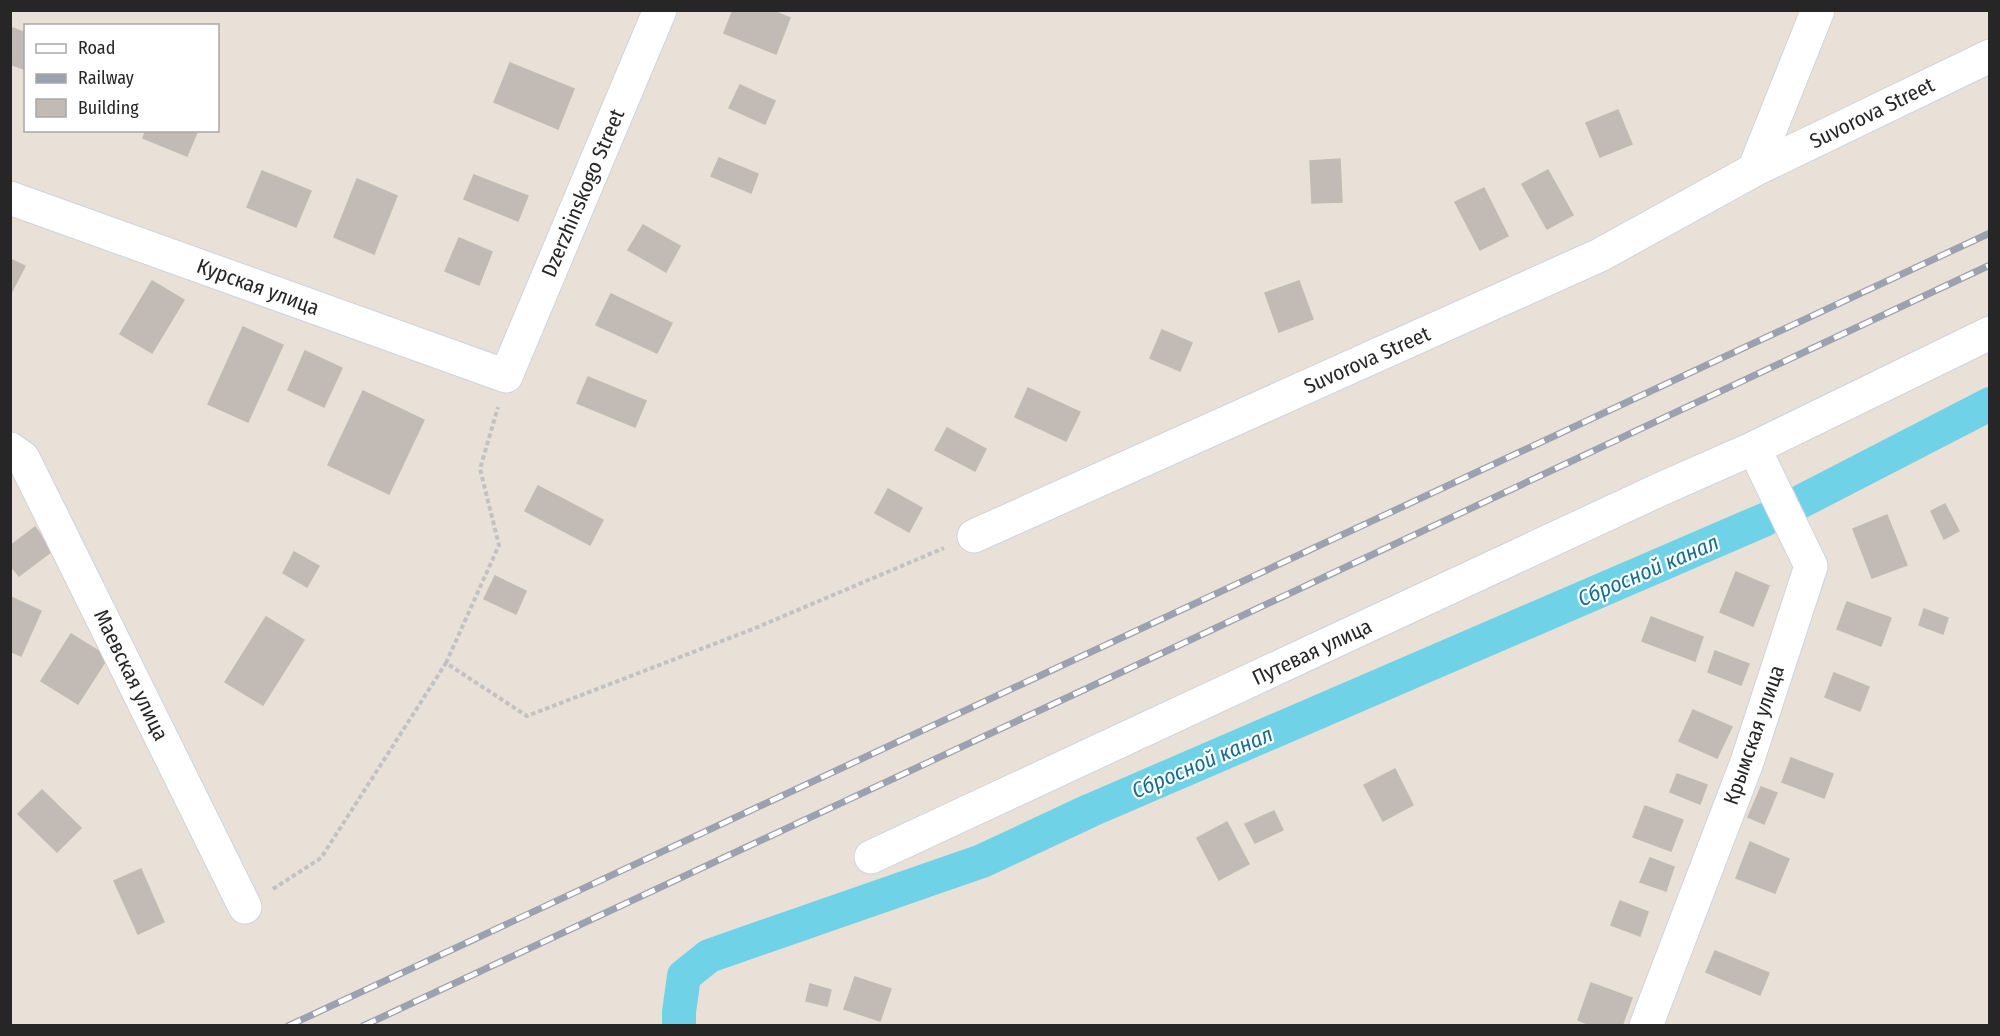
<svg xmlns="http://www.w3.org/2000/svg" width="2000" height="1036" viewBox="0 0 2000 1036" font-family="'Fira Sans Condensed',sans-serif">
  <style>
    .lines { fill: none; stroke-linecap: round; stroke-linejoin: round }
    .canal { stroke: #70d2e6; stroke-width: 34 }
    .building { fill: #c1bab5; stroke: #c3bcb3; stroke-width: 1.5 }
    .minor-casing { stroke: #ced3df; stroke-width: 35 }
    .path { stroke: #c2c2c2; stroke-width: 4; stroke-dasharray: 4.5 3; stroke-linecap: butt }
    .minor { stroke: #fff; stroke-width: 33 }
    .rail-casing { stroke: #9ca1b0; stroke-width: 7 }
    .rail { stroke: #fff; stroke-width: 4.5; stroke-dasharray: 14; stroke-linecap: butt }
    .labels { text-anchor: middle; stroke-width: 4.5; stroke-linejoin: round; paint-order: stroke }
    .street-label { font-size: 21px; fill: #262626; stroke: #fff }
    .water-label { font-size: 22px; font-style: italic; fill: #156f8c; stroke: #fff }
  </style>
  <rect width="100%" height="100%" fill="#e9e0d8"/>
  <g class="lines">
    <g class="canal">
      <polyline points="1798,503 1990,404"/>
      <polyline points="679,1026 679,1012 684,976 709,956 982,861 1089,811 1764,520"/>
    </g>
  </g>
  <g class="building">
    <polygon points="733,10 771,10 790,18 776,54 724,33"/>
    <polygon points="10,27 26,33 26,70 10,64"/>
    <polygon points="510,63 574,89 558,129 494,102"/>
    <polygon points="740,85 775,101 765,124 729,108"/>
    <polygon points="1618,110 1632,144 1600,157 1586,123"/>
    <polygon points="146,130 198,130 187,156 143,138"/>
    <polygon points="719,158 758,174 751,193 711,176"/>
    <polygon points="1340,159 1342,202 1312,203 1310,161"/>
    <polygon points="1548,170 1573,215 1547,229 1522,184"/>
    <polygon points="262,171 311,191 296,227 247,207"/>
    <polygon points="474,175 528,196 518,221 464,199"/>
    <polygon points="357,179 397,196 374,254 334,237"/>
    <polygon points="1484,188 1508,236 1480,250 1455,202"/>
    <polygon points="643,225 680,246 666,272 628,250"/>
    <polygon points="459,238 492,252 479,285 445,271"/>
    <polygon points="10,259 25,266 10,295"/>
    <polygon points="152,281 184,300 152,353 120,334"/>
    <polygon points="1299,281 1313,319 1279,332 1265,293"/>
    <polygon points="611,294 672,323 657,353 596,325"/>
    <polygon points="243,327 283,345 248,422 208,404"/>
    <polygon points="1162,330 1192,343 1180,371 1150,358"/>
    <polygon points="305,351 342,368 324,407 288,390"/>
    <polygon points="588,377 646,401 635,427 577,403"/>
    <polygon points="1028,388 1080,412 1066,441 1015,417"/>
    <polygon points="363,391 424,420 389,494 328,465"/>
    <polygon points="947,428 986,449 975,471 935,450"/>
    <polygon points="538,486 603,520 590,545 525,511"/>
    <polygon points="888,489 922,508 909,532 875,513"/>
    <polygon points="1945,504 1959,531 1944,539 1931,511"/>
    <polygon points="1887,515 1907,565 1872,578 1853,529"/>
    <polygon points="35,527 52,551 19,576 10,565 10,546"/>
    <polygon points="294,552 319,566 307,587 283,573"/>
    <polygon points="1736,572 1769,586 1753,626 1720,612"/>
    <polygon points="495,576 526,591 516,614 484,599"/>
    <polygon points="11,597 41,611 21,656 10,651"/>
    <polygon points="1847,602 1891,618 1881,646 1837,629"/>
    <polygon points="1924,609 1948,618 1943,634 1919,625"/>
    <polygon points="266,617 304,640 263,705 225,682"/>
    <polygon points="1651,617 1703,637 1695,661 1642,641"/>
    <polygon points="71,634 108,657 78,704 41,681"/>
    <polygon points="1715,651 1749,664 1741,685 1708,672"/>
    <polygon points="1834,673 1869,687 1860,711 1825,697"/>
    <polygon points="1693,710 1732,727 1717,758 1679,741"/>
    <polygon points="1791,758 1833,774 1824,798 1782,782"/>
    <polygon points="1395,769 1413,805 1383,821 1364,785"/>
    <polygon points="1677,774 1707,785 1700,804 1670,792"/>
    <polygon points="1761,787 1777,793 1764,824 1748,817"/>
    <polygon points="42,790 81,828 57,852 18,814"/>
    <polygon points="1645,806 1683,820 1671,851 1633,837"/>
    <polygon points="1274,811 1283,830 1255,843 1245,824"/>
    <polygon points="1227,822 1249,864 1219,880 1197,838"/>
    <polygon points="1750,842 1789,859 1775,893 1736,878"/>
    <polygon points="1650,858 1674,867 1666,891 1640,882"/>
    <polygon points="141,869 164,922 138,934 114,881"/>
    <polygon points="1620,901 1648,912 1640,936 1611,925"/>
    <polygon points="1715,951 1769,973 1760,995 1706,972"/>
    <polygon points="855,977 891,989 880,1021 844,1009"/>
    <polygon points="1591,983 1632,998 1622,1026 1593,1026 1578,1020"/>
    <polygon points="810,984 831,990 827,1006 806,1001"/>
  </g>
  <g class="lines">
    <defs>
      <g id="minor">
        <polyline points="1754,170 1818,10"/>
        <polyline points="10,198 506,376 660,10"/>
        <polyline points="10,449 23,458 245,907"/>
        <polyline points="974,536 1600,255 1754,170 1990,56"/>
        <polyline points="871,857 1661,489 1754,448 1990,333"/>
        <polyline points="1646,1026 1747,762 1811,566 1754,448"/>
      </g>
    </defs>
    <use href="#minor" class="minor-casing"/>
    <g class="path">
      <polyline points="446,663 499,545 480,469 498,407"/>
      <polyline points="273,889 321,858 446,663 527,716 753,629 944,548"/>
    </g>
    <use href="#minor" class="minor"/>
    <defs>
      <g id="rail">
        <polyline points="288,1026 1990,233"/>
        <polyline points="363,1026 1077,693 1990,265"/>
      </g>
    </defs>
    <use href="#rail" class="rail-casing"/>
    <use href="#rail" class="rail"/>
  </g>
  <g class="labels">
    <g class="street-label">
      <text transform="translate(1872 113) rotate(-26)" y="7">Suvorova Street</text>
      <text transform="translate(583 193) rotate(-67)" y="7">Dzerzhinskogo Street</text>
      <text transform="translate(258 287) rotate(20)" y="7">Курская улица</text>
      <text transform="translate(1367 360) rotate(-24)" y="7">Suvorova Street</text>
      <text transform="translate(1312 652) rotate(-25)" y="7">Путевая улица</text>
      <text transform="translate(131 675) rotate(64)" y="7">Маевская улица</text>
      <text transform="translate(1754 735) rotate(-71)" y="7">Крымская улица</text>
    </g>
    <g class="water-label">
      <text transform="translate(1648 570) rotate(-23)" y="8">Сбросной канал</text>
      <text transform="translate(1202 762) rotate(-23)" y="8">Сбросной канал</text>
    </g>
  </g>
  <rect width="2000" height="1036" fill="none" stroke="#262626" stroke-width="24"/>
  <rect x="24" y="24" width="195" height="108" fill="#ffffff" stroke="#a8a8a8" stroke-width="1.5"/>
  <rect x="36" y="44" width="30" height="9" fill="#ffffff" stroke="#a8a8a8" stroke-width="1.5"/>
  <text x="78" y="54" font-size="18" fill="#262626">Road</text>
  <rect x="36" y="74" width="30" height="9" fill="#9ca1b0" stroke="#a8a8a8" stroke-width="1.5"/>
  <text x="78" y="84" font-size="18" fill="#262626">Railway</text>
  <rect x="36" y="99" width="30" height="18" fill="#c1bab5" stroke="#a8a8a8" stroke-width="1.5"/>
  <text x="78" y="114" font-size="18" fill="#262626">Building</text>
</svg>
